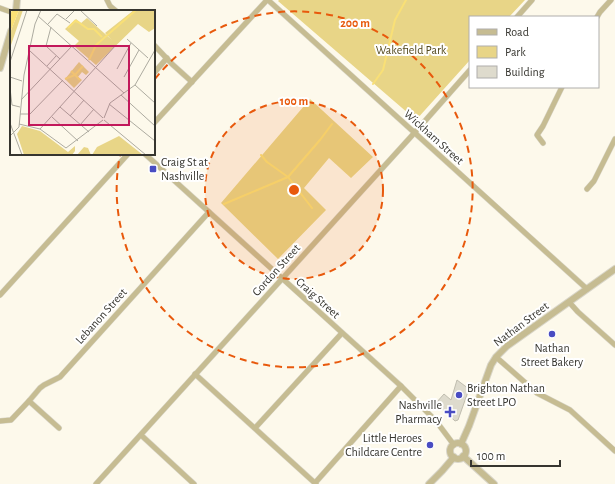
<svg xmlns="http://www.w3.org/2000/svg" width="615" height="484" viewBox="0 0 615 484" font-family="'Alegreya Sans',sans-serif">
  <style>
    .green { fill: #e8d587 }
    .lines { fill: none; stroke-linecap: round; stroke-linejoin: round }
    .stream { stroke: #f9e076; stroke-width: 2 }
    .building { fill: #dedbcd; stroke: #c0bdaf }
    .minor-casing { stroke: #d9d6c9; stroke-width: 6 }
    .tertiary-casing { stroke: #d9d6c9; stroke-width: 8 }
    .minor { stroke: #c6bc92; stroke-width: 5 }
    .tertiary { stroke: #c6bc92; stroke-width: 6 }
    .ring { fill: none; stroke: #e8590c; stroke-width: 2; stroke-dasharray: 7 5 }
    .poi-dot { fill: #494cc2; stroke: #fff; stroke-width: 1.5 }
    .labels { text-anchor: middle; stroke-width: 4; stroke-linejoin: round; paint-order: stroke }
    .park-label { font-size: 12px; fill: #52471b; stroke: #fff }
    .street-label { font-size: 12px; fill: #36352f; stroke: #fff }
    .poi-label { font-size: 12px; fill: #36352f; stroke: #fff; text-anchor: start }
    .inset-river { fill: none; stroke: #f9e076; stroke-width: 2 }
    .inset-road { fill: none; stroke: #adaba0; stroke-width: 1 }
    .view { fill: #c2185b; fill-opacity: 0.15; stroke: #c2185b; stroke-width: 2 }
    .inset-edge { fill: none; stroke: #36352f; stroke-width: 2 }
    .centre { fill: #e8590c; stroke: #fff; stroke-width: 2 }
    .ring-label { font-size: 12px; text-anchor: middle; font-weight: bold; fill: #e8590c; stroke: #fff; stroke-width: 4; stroke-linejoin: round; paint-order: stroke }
  </style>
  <rect width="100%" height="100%" fill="#fdf9eb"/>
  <g class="green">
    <polygon points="279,0 525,0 509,17 470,17 470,60 416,120 278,1"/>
    <polygon points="310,99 373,157 351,178 329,158 304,188 326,210 278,259 221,203"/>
  </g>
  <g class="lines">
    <g class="stream">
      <polyline points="373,84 383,70 395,20 406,0"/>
      <polyline points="261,155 267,162 288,177 312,208"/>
      <polyline points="224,204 288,177 320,140 332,124"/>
    </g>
  </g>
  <polygon class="building" points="457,380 469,389 458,420 455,421 436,403 444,394 451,400"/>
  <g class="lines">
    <defs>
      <g id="minor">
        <polyline points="107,0 110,6 116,11"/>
        <polyline points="268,0 587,289"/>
        <polyline points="0,8 11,12"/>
        <polyline points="517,17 532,0"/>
        <polyline points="597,17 600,12 611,0"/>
        <polyline points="154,45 172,64 192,82"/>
        <polyline points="154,73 167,58"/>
        <polyline points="154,123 267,0"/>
        <polyline points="543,143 537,135 543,126 562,87"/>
        <polyline points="145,154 401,386 436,421 454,445"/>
        <polyline points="587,189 594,181 615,139"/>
        <polyline points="0,295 128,154"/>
        <polyline points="569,302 578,312 615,345"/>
        <polyline points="496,357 537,393 570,410 615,451"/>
        <polyline points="195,374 316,484"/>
        <polyline points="29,401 59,428"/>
        <polyline points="0,421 11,420 29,401 40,388 44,385 60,377 209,212"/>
        <polyline points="255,428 342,333"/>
        <polyline points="141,435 194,484"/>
        <polyline points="315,483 401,386"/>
        <polyline points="96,484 417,130 470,70"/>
      </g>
      <g id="tertiary">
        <polyline points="16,11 17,0"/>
        <polyline points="0,68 11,31"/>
        <circle cx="458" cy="451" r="8"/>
        <polyline points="461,444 469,426 491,365 496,357 507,346 615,269"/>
        <polyline points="463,456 494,484"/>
        <polyline points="429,484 442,471 454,457"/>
      </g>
    </defs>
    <use href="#minor" class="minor-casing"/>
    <use href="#tertiary" class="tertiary-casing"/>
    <use href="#minor" class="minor"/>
    <use href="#tertiary" class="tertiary"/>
  </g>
  <circle cx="294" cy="190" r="89" fill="#e8590c" fill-opacity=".12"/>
  <g class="ring">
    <circle cx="294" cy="190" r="89"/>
    <path d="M155 79A178 178 0 1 1 120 155"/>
  </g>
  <g class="poi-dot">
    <rect x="149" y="165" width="8" height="8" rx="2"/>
    <circle cx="552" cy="334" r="4"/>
    <circle cx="459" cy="395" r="4"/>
    <path d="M448 406h4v4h4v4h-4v4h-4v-4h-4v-4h4z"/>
    <circle cx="430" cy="445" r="4"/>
  </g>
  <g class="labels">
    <g class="park-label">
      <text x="411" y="54">Wakefield Park</text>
    </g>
    <g class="street-label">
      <text transform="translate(434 137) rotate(42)" y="4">Wickham Street</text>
      <text transform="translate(276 270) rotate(-48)" y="4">Gordon Street</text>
      <text transform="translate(318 298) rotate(42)" y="4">Craig Street</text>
      <text transform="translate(101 316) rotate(-48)" y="4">Lebanon Street</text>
      <text transform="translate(521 324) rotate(-37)" y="4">Nathan Street</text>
    </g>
    <g class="poi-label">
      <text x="161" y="166">Craig St at<tspan x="161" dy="14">Nashville</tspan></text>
      <text x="552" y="352" text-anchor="middle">Nathan<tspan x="552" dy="14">Street Bakery</tspan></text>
      <text x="467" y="392">Brighton Nathan<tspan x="467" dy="14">Street LPO</tspan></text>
      <text x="442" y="409" text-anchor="end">Nashville<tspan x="442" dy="14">Pharmacy</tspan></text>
      <text x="422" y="442" text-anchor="end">Little Heroes<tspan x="422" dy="14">Childcare Centre</tspan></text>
    </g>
  </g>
  <g transform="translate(10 10)">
    <rect width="145" height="145" fill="#fdf9eb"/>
    <path d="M9 0H13L0 38V23ZM124 0H145V18L139 22 128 14 86 55 64 36 69 31 55 19 66 9 71 13 77 8 102 30 95 23ZM69 52 79 62 76 65 72 62 68 67 72 70 64 78 55 69ZM12 116 30 121 58 142 65 136V141L62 145H14L7 124ZM109 126 133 145H82L87 137ZM74 137 78 138 81 145H67Z" fill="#e8d587"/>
    <path d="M2 0H9L0 23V5Z" fill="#f9e076"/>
    <path class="inset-river" d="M58 18 65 11 68 12 78 19H84L92 27M79 50 86 35 126 0M61 61 70 70M55 69 65 65 73 56"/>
    <path class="inset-road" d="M70 0 87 16M28 6 114 83M56 9 65 0M38 14 47 4 60 13M41 17 36 36 50 49M117 29 138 48M20 41 93 108M0 52 17 0M37 56 46 46M107 59 121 33M0 67 12 71M114 67 129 40M125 75 145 93M0 78 2 95 10 97M111 85 145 116M11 90 62 36M99 94 145 131M50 97 79 122M10 104H20L53 70M60 106 74 90M42 107 68 131M94 108 100 93 125 75 145 40M94 110 136 145M0 113 12 145M9 114 30 119 56 138 93 110M70 115 84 99M30 119 106 35M0 126 9 117 14 65 25 14 31 0"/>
    <path class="view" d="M19 36H119V115H19Z"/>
    <rect width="145" height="145" class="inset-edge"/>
  </g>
  <circle cx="294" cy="190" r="6" class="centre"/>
  <g class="ring-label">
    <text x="355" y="27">200 m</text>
    <text x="294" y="105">100 m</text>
  </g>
  <rect x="469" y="16" width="130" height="72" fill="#ffffff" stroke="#afaeac"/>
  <rect x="477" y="29" width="20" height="6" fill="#c6bc92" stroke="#afaeac"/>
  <text x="505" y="36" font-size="12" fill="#36352f">Road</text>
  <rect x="477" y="46" width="20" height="12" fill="#e8d587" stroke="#afaeac"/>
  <text x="505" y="56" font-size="12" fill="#36352f">Park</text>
  <rect x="477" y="66" width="20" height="12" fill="#dedbcd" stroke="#afaeac"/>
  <text x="505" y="76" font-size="12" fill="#36352f">Building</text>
  <path d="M471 460v6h89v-6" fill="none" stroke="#36352f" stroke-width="2"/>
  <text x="477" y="460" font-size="12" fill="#36352f" stroke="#ffffff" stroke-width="3" paint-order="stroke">100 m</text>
</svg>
